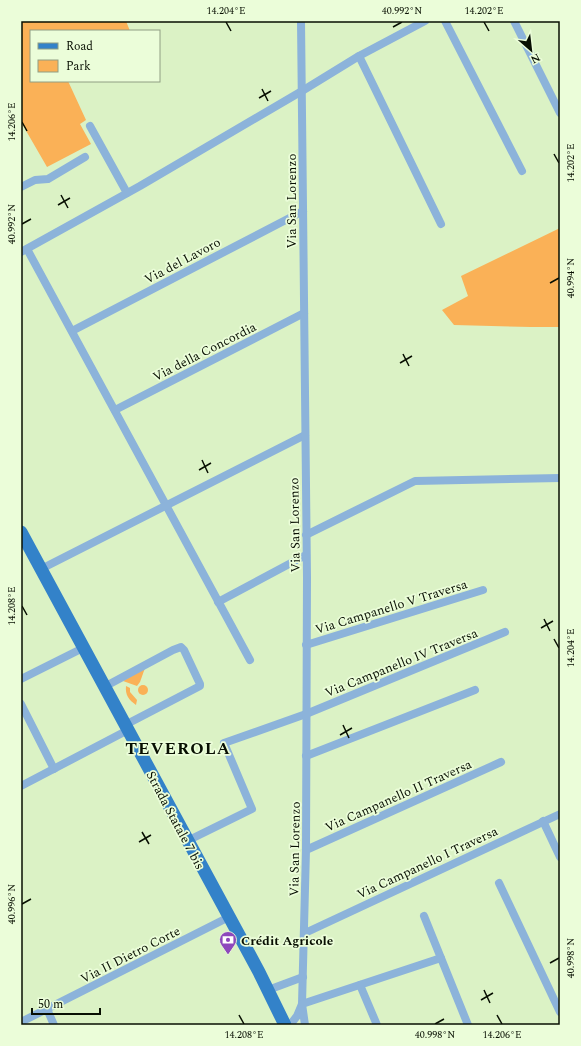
<svg xmlns="http://www.w3.org/2000/svg" width="581" height="1046" viewBox="0 0 581 1046" font-family="Spectral,serif">
  <style>
    .green { fill: #fab157 }
    .lines { fill: none; stroke-linecap: round; stroke-linejoin: round }
    .minor { stroke: #8cb3da; stroke-width: 8 }
    .primary { stroke: #3382c9; stroke-width: 13 }
    .ticks { fill: none; stroke: #080f02; stroke-width: 1.5 }
    .labels { text-anchor: middle; stroke-width: 3.5; stroke-linejoin: round; paint-order: stroke }
    .street-label { font-size: 13px; fill: #080f02; stroke: #ebfdd9 }
    .poi-label { font-size: 13px; font-weight: bold; fill: #080f02; stroke: #ebfdd9; text-anchor: start }
    .district-label { font-size: 17px; font-weight: bold; letter-spacing: 1px; fill: #080f02; stroke: #ebfdd9 }
    .neatline { fill: none; stroke: #080f02; stroke-width: 1.5 }
    .ticks-label { font-size: 10px; text-anchor: middle; fill: #080f02 }
  </style>
  <rect width="100%" height="100%" fill="#dbf2c5"/>
  <g class="green">
    <polygon points="21,21 126,21 130,31 31,31 31,81 68,81 86,120 80,124 91,144 47,167 21,122"/>
    <polygon points="560,228 560,327 531,327 454,325 442,310 468,296 461,276"/>
    <polygon points="145,668 140,682 137,686 123,681"/>
    <circle cx="143" cy="690" r="5"/>
    <path d="M126 686 130 688V692L137 700 136 705C129 700 125 695 126 686Z"/>
  </g>
  <g class="lines">
    <g class="minor">
      <polyline points="445,21 522,171"/>
      <polyline points="514,21 560,113"/>
      <polyline points="359,56 441,224"/>
      <polyline points="90,126 127,193"/>
      <polyline points="21,187 35,180 48,179 85,157"/>
      <polyline points="27,249 250,660"/>
      <polyline points="21,252 140,186 302,91 359,56 425,21"/>
      <polyline points="72,331 303,211"/>
      <polyline points="115,410 304,313"/>
      <polyline points="306,535 415,481 560,478"/>
      <polyline points="41,569 305,435"/>
      <polyline points="218,602 306,555"/>
      <polyline points="306,645 483,590"/>
      <polyline points="21,679 83,648"/>
      <polyline points="104,687 173,650 181,647 184,650 200,684 200,686 125,725"/>
      <polyline points="21,704 54,769"/>
      <polyline points="306,756 475,690"/>
      <polyline points="21,786 128,730"/>
      <polyline points="543,821 560,857"/>
      <polyline points="187,841 252,809 224,743 306,714 505,632"/>
      <polyline points="306,850 501,762"/>
      <polyline points="499,883 560,1012"/>
      <polyline points="424,916 468,1025"/>
      <polyline points="305,933 560,814"/>
      <polyline points="360,985 377,1025"/>
      <polyline points="268,990 303,977"/>
      <polyline points="47,1009 54,1025"/>
      <polyline points="21,1022 229,917"/>
      <polyline points="290,1025 297,1016 302,1004 306,850 307,577 301,21"/>
      <polyline points="305,1025 302,1004 441,958"/>
    </g>
    <polyline class="primary" points="21,532 259,972 285,1025"/>
  </g>
  <path class="ticks" d="M226 22 231 31M484 22 489 31M393 27 402 22M262 89 268 101M259 98 271 91M22 122 27 131M554 154 559 163M61 195 68 208M58 205 70 198M22 224 31 219M550 283 559 278M403 354 409 366M400 363 412 356M202 460 208 473M199 470 211 463M22 606 27 615M544 619 550 631M541 628 553 621M554 639 559 648M343 725 349 738M340 735 352 728M142 832 149 844M139 842 151 835M22 904 31 899M550 963 559 958M484 990 490 1003M481 1000 493 993M239 1015 244 1024M497 1015 502 1024M435 1024 444 1019"/>
  <defs>
    <symbol id="bank-pin" viewBox="-11 -11 22 30"><path d="M0 17L-7.5 6A9.5 9.5 0 1 1 7.5 6Z" fill="#8d48bc" stroke="#ebfdd9"/><path d="M-6-4H6V4H-6ZM0-2.3a2.3 2.3 0 1 0 0 4.6a2.3 2.3 0 1 0 0-4.6Z" fill="#fff"/></symbol>
  </defs>
  <g fill-rule="evenodd">
    <use href="#bank-pin" x="218" y="930" width="20" height="27"/>
  </g>
  <g class="labels">
    <g class="street-label">
      <text transform="translate(291 201) rotate(-90)" y="5">Via San Lorenzo</text>
      <text transform="translate(182 260) rotate(-28)" y="5">Via del Lavoro</text>
      <text transform="translate(204 351) rotate(-27)" y="5">Via della Concordia</text>
      <text transform="translate(294 525) rotate(-91)" y="5">Via San Lorenzo</text>
      <text transform="translate(391 606) rotate(-17)" y="5">Via Campanello V Traversa</text>
      <text transform="translate(401 662) rotate(-22)" y="5">Via Campanello IV Traversa</text>
      <text transform="translate(398 795) rotate(-24)" y="5">Via Campanello II Traversa</text>
      <text transform="translate(176 820) rotate(62)" y="5">Strada Statale 7 bis</text>
      <text transform="translate(294 849) rotate(-89)" y="5">Via San Lorenzo</text>
      <text transform="translate(427 862) rotate(-25)" y="5">Via Campanello I Traversa</text>
      <text transform="translate(130 954) rotate(-27)" y="5">Via II Dietro Corte</text>
    </g>
    <g class="poi-label">
      <text x="241" y="945">Crédit Agricole</text>
    </g>
    <g class="district-label">
      <text x="178" y="754">TEVEROLA</text>
    </g>
  </g>
  <rect width="581" height="1046" fill="none" stroke="#ebfdd9" stroke-width="44"/>
  <rect x="30" y="30" width="130" height="52" fill="#ebfdd9" stroke="#909e83"/>
  <rect x="38" y="43" width="20" height="6" fill="#3382c9" stroke="#909e83"/>
  <text x="66" y="50" font-size="12" fill="#080f02">Road</text>
  <rect x="38" y="60" width="20" height="12" fill="#fab157" stroke="#909e83"/>
  <text x="66" y="70" font-size="12" fill="#080f02">Park</text>
  <g transform="translate(531 50) rotate(152)" stroke="#ebfdd9" stroke-width="3" paint-order="stroke">
  <path d="M0-3L7 15L0 10L-7 15Z" fill="#080f02"/>
  <text y="-6" font-size="11" font-weight="bold" text-anchor="middle" fill="#080f02">N</text>
  </g>
  <path d="M32 1008v6h68v-6" fill="none" stroke="#080f02" stroke-width="2"/>
  <text x="38" y="1008" font-size="12" fill="#080f02" stroke="#ebfdd9" stroke-width="3" paint-order="stroke">50 m</text>
  <rect x="22" y="22" width="537" height="1002" class="neatline"/>
  <g class="ticks-label">
    <text x="226" y="14">14.204°E</text>
    <text x="402" y="14">40.992°N</text>
    <text x="484" y="14">14.202°E</text>
    <text transform="translate(11 122) rotate(-90)" y="4">14.206°E</text>
    <text transform="translate(570 163) rotate(-90)" y="4">14.202°E</text>
    <text transform="translate(11 224) rotate(-90)" y="4">40.992°N</text>
    <text transform="translate(570 278) rotate(-90)" y="4">40.994°N</text>
    <text transform="translate(11 606) rotate(-90)" y="4">14.208°E</text>
    <text transform="translate(570 648) rotate(-90)" y="4">14.204°E</text>
    <text transform="translate(11 904) rotate(-90)" y="4">40.996°N</text>
    <text transform="translate(570 958) rotate(-90)" y="4">40.998°N</text>
    <text x="244" y="1038">14.208°E</text>
    <text x="435" y="1038">40.998°N</text>
    <text x="502" y="1038">14.206°E</text>
  </g>
</svg>
